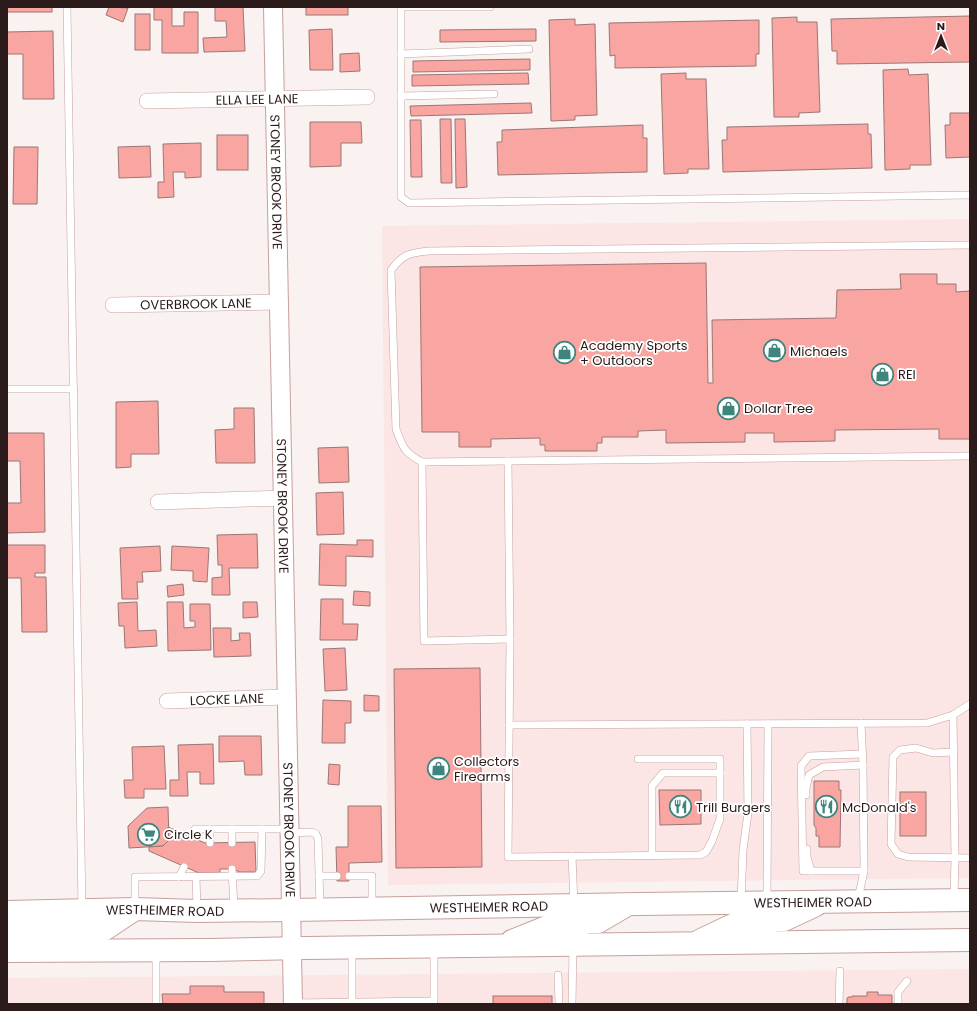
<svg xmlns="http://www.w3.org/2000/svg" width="977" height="1011" viewBox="0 0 977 1011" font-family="Poppins,sans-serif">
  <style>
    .built { fill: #fbe6e5 }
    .building { fill: #f9a6a2; stroke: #9b7674 }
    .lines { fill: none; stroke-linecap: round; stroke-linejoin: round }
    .service-casing { stroke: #c6a09d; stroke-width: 8 }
    .minor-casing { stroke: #c6a09d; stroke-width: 16 }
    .tertiary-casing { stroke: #c6a09d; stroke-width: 20 }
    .primary-casing { stroke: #c6a09d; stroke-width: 24 }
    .service { stroke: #fff; stroke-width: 7 }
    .minor { stroke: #fff; stroke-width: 15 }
    .tertiary { stroke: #fff; stroke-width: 18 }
    .primary { stroke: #fff; stroke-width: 22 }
    .labels { text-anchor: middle; stroke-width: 3.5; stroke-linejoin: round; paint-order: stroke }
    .street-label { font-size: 13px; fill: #2b1c1b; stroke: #fff }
    .poi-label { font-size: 13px; fill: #2b1c1b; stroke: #fff; text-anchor: start }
  </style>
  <rect width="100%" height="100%" fill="#faf1f1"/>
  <g class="built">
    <polygon points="970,219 970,878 388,885 382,226"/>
    <polygon points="970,969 970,1004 7,1004 7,978"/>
  </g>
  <g class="building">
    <rect x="7" y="7" width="45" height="5"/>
    <polygon points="109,7 128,8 123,22 106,15"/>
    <polygon points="154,7 172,7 172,26 184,26 184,12 198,12 198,53 162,53 162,20 154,20"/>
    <polygon points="215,7 243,7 245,51 204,52 203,38 227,37 226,21 215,21"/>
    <rect x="306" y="7" width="42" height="8"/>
    <rect x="135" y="14" width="15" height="36"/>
    <polygon points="970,16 970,62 837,64 837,51 832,51 831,19"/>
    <polygon points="797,17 797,22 817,22 820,112 799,113 799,117 774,117 772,18"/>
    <polygon points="575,19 575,25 595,24 597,115 575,116 575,120 551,121 549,20"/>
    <polygon points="759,20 759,54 756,54 756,66 615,68 615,55 610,56 609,23"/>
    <polygon points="332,29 333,70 310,70 309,30"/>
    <polygon points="536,29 536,41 440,42 440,30"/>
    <polygon points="53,31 54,99 23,99 23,54 7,54 7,32"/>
    <polygon points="359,53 360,71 340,72 340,54"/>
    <polygon points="530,59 530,70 413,72 413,61"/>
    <polygon points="908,69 909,75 928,74 931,165 910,165 910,169 885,170 883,70"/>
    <polygon points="528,73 529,84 412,86 412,75"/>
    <polygon points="686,73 686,79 706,79 709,169 688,169 688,173 664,174 661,74"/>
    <polygon points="531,103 532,113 411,116 410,106"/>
    <polygon points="950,113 970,113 970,157 946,158 945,125 950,125"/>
    <polygon points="440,119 451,119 452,183 441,183"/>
    <polygon points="455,119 465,119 467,187 456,188"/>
    <polygon points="410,120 421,120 422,177 411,177"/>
    <polygon points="310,122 361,122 362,143 341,143 341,166 310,167"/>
    <polygon points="868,124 868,134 871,134 872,168 723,172 722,140 727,140 727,127"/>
    <polygon points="643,125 643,138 647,138 647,172 498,175 497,142 502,142 502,130"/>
    <rect x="217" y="135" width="31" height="35"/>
    <polygon points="201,143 201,177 185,178 185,172 173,172 174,197 158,198 158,182 164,182 163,144"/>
    <polygon points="150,146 151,177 119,178 118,147"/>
    <polygon points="14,147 38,147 37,204 13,204"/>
    <polygon points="706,263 708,383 713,383 712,320 836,318 837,290 901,289 900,274 937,274 937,284 956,284 956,292 970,291 970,439 939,439 939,429 835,430 835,441 774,442 774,433 745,433 745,442 666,443 666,430 638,431 638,437 602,437 602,443 597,443 597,451 545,451 545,445 540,445 540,438 491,439 491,447 459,447 459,432 422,432 420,267"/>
    <polygon points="158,401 159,454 131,454 131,467 116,468 116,402"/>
    <polygon points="234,408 254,408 255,463 216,463 215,430 234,429"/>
    <polygon points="7,433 44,433 45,532 7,533 7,503 21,503 20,461 7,461"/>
    <polygon points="348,447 349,482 319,483 318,448"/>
    <polygon points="343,492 344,534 317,535 316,493"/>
    <polygon points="257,534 258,568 229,568 230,595 212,595 212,578 222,577 222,565 218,565 217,535"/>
    <polygon points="357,540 373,540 373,557 346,556 346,586 319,585 320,544 357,545"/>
    <polygon points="7,545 45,545 45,573 35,573 35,577 46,577 47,632 22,632 21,578 7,578"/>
    <polygon points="160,546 161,571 142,572 143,582 137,582 138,599 122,599 120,548"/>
    <polygon points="172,546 209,548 207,582 193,581 193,571 171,570"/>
    <polygon points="183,584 184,595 168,597 167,586"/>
    <polygon points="354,591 370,592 370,606 353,605"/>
    <polygon points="321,599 343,599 343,624 358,624 357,640 320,640"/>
    <polygon points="137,602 138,631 156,630 157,646 125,648 124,626 119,626 118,603"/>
    <polygon points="167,602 183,602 184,628 195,627 195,621 190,621 190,604 210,604 211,650 168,651"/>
    <polygon points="243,602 257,602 258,617 243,618"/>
    <polygon points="213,628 231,628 231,641 240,640 239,633 250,633 251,656 214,657"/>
    <polygon points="345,648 347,690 325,691 323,649"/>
    <polygon points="480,668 482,867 396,868 394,669"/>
    <polygon points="364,695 379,696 379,711 364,711"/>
    <polygon points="323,700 351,701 351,723 345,723 345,743 322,743"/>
    <polygon points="219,736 261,736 262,775 245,775 244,761 219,762"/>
    <polygon points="213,744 214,784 200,784 200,772 187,772 188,796 170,796 170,780 179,780 178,745"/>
    <polygon points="164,746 166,789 144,789 144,798 125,798 124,780 133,780 132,747"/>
    <polygon points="329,764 340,765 339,785 328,784"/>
    <polygon points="814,781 839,781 839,790 841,790 840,847 819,847 819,836 816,836 816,828 814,825"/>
    <polygon points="659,790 701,790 701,824 660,825"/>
    <rect x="900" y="792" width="26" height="44"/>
    <polygon points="348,806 381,806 382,862 349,863 349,881 337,881 336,847 348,847"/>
    <polygon points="168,807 169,840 163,846 129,848 128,826 147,808"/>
    <polygon points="168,827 205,843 255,842 256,872 240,872 232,869 220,869 220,873 199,873 149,851 149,847 163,846 169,840"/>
    <polygon points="190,986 224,986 224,992 264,992 264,1004 163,1004 162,994 190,994"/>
    <polygon points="867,992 878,992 878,995 892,995 892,1004 848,1004 847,1003 847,999 848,997 852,997 852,996 867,996"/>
    <rect x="493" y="996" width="59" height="8"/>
  </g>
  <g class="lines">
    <defs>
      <g id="service">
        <polyline points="67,7 82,909"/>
        <polyline points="401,7 401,197 409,203 970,195"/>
        <polyline points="406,7 490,7"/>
        <polyline points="401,54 529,49"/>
        <polyline points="401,96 494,94"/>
        <path d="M970 245 428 251C410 253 403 254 391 270L396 429C403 448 404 452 422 462L970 456"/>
        <polyline points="7,389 74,389"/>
        <polyline points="508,461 510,639 508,857 700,855 706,852 712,841 720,819 720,759 638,759"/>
        <polyline points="422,462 424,641 510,639"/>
        <polyline points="953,715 955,859 954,898"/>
        <polyline points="509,725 927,723 953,715 970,704"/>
        <polyline points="953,752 933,753 916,748 900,750 893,757 891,844 898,854 908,857 970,858"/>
        <polyline points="862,754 809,756 801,766 803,871 864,871"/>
        <polyline points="806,795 806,788 809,775 823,767 863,765"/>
        <polyline points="232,829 232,843"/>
        <polyline points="290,833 312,832 316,834 318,839 320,907"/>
        <polyline points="192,837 195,829 262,829"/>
        <polyline points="210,843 210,829"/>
        <polyline points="807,849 807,857 811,871"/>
        <polyline points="652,855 652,786 663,773 720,773"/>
        <polyline points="572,856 574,904"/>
        <polyline points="232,869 234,908"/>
        <polyline points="319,876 337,876"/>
        <polyline points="349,876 372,876 372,907"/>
        <polyline points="179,877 184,867"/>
        <polyline points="196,877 197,908"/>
        <polyline points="858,899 864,871 863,765 861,723"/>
        <polyline points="767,900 768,724"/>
        <polyline points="741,901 743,850 748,813 747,724"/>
        <polyline points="135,907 135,877 257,876 261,871 262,829 289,829"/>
        <polyline points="352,950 352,1002"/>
        <polyline points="558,975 559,1004"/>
        <polyline points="294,1003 434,1001 434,949"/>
        <polyline points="156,1004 156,952"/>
        <polyline points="572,1004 573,947"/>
        <polyline points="839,1004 840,971"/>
        <polyline points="898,1004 898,992 907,981"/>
      </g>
      <g id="minor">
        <path id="s1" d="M147 101 367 97"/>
        <path id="s2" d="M113 305 279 302"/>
        <polyline points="158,502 283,498"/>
        <path id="s3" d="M167 701 287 697"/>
      </g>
      <g id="tertiary">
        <path id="s4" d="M273 7 293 1004"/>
      </g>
      <g id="primary">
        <path id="s5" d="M7 912 135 909 197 911 291 910 639 904 970 900"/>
        <polyline points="7,933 53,931 60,929 82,911"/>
        <polyline points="758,939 769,922 773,920 784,920 816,905"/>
        <polyline points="701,940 737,923 752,922 758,919 763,913 767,903"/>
        <polyline points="512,941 552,925 561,925 570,918 575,905"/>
        <polyline points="573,945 576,932 582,924 586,922 598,922 627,905"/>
        <polyline points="67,950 81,934 93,929 105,929 135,909"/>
        <polyline points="7,951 211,950 306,948 970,940"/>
      </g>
    </defs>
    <use href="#service" class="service-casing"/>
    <use href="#minor" class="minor-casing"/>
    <use href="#tertiary" class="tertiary-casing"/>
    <use href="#primary" class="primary-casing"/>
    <use href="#service" class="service"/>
    <use href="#minor" class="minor"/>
    <use href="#tertiary" class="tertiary"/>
    <use href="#primary" class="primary"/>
  </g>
  <defs>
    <symbol id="shop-ring" viewBox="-11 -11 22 22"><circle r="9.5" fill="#fff" stroke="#3e857e" stroke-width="1.5"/><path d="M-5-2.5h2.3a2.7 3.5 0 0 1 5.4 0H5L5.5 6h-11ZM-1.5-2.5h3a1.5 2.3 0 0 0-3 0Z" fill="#3e857e"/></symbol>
    <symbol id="restaurant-ring" viewBox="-11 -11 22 22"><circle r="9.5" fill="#fff" stroke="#3e857e" stroke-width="1.5"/><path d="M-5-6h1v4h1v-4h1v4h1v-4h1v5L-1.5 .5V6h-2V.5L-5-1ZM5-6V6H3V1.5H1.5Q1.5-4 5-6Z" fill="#3e857e"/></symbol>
    <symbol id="supermarket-ring" viewBox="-11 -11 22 22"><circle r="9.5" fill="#fff" stroke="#3e857e" stroke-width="1.5"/><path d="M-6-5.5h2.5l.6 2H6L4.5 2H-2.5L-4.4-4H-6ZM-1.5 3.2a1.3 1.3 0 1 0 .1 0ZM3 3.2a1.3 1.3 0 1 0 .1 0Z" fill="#3e857e"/></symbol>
  </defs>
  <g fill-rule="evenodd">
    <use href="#shop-ring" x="762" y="338" width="25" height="25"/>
    <use href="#shop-ring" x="552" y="340" width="25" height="25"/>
    <use href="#shop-ring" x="870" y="362" width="25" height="25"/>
    <use href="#shop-ring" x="716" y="396" width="25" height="25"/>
    <use href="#shop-ring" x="426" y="756" width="25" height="25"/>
    <use href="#restaurant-ring" x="668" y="794" width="25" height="25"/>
    <use href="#restaurant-ring" x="814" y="794" width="25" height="25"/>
    <use href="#supermarket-ring" x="136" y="822" width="25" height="25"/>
  </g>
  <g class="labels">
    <g class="street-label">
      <text dy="5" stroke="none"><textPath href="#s1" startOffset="110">ELLA LEE LANE</textPath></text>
      <text dy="5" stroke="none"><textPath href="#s4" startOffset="175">STONEY BROOK DRIVE</textPath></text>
      <text dy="5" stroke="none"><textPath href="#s2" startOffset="83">OVERBROOK LANE</textPath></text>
      <text dy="5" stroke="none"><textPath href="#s4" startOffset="499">STONEY BROOK DRIVE</textPath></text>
      <text dy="5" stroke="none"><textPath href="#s3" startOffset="60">LOCKE LANE</textPath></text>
      <text dy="5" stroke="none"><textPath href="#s4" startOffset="823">STONEY BROOK DRIVE</textPath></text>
      <text dy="5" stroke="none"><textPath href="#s5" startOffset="806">WESTHEIMER ROAD</textPath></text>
      <text dy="5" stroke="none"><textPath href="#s5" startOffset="482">WESTHEIMER ROAD</textPath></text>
      <text dy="5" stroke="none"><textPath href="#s5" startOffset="158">WESTHEIMER ROAD</textPath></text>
    </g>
    <g class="poi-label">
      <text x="580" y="350">Academy Sports<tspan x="580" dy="15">+ Outdoors</tspan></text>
      <text x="790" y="356">Michaels</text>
      <text x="898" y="379">REI</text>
      <text x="744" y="413">Dollar Tree</text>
      <text x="454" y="766">Collectors<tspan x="454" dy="15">Firearms</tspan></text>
      <text x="696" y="812">Trill Burgers</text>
      <text x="842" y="812">McDonald's</text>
      <text x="164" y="839">Circle K</text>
    </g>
  </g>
  <rect width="977" height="1011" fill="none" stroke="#2b1c1b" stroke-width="16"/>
  <g transform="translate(941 36)" stroke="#ffffff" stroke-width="3" paint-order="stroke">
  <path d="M0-3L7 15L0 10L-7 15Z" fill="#2b1c1b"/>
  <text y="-6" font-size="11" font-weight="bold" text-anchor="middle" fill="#2b1c1b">N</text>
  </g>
</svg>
